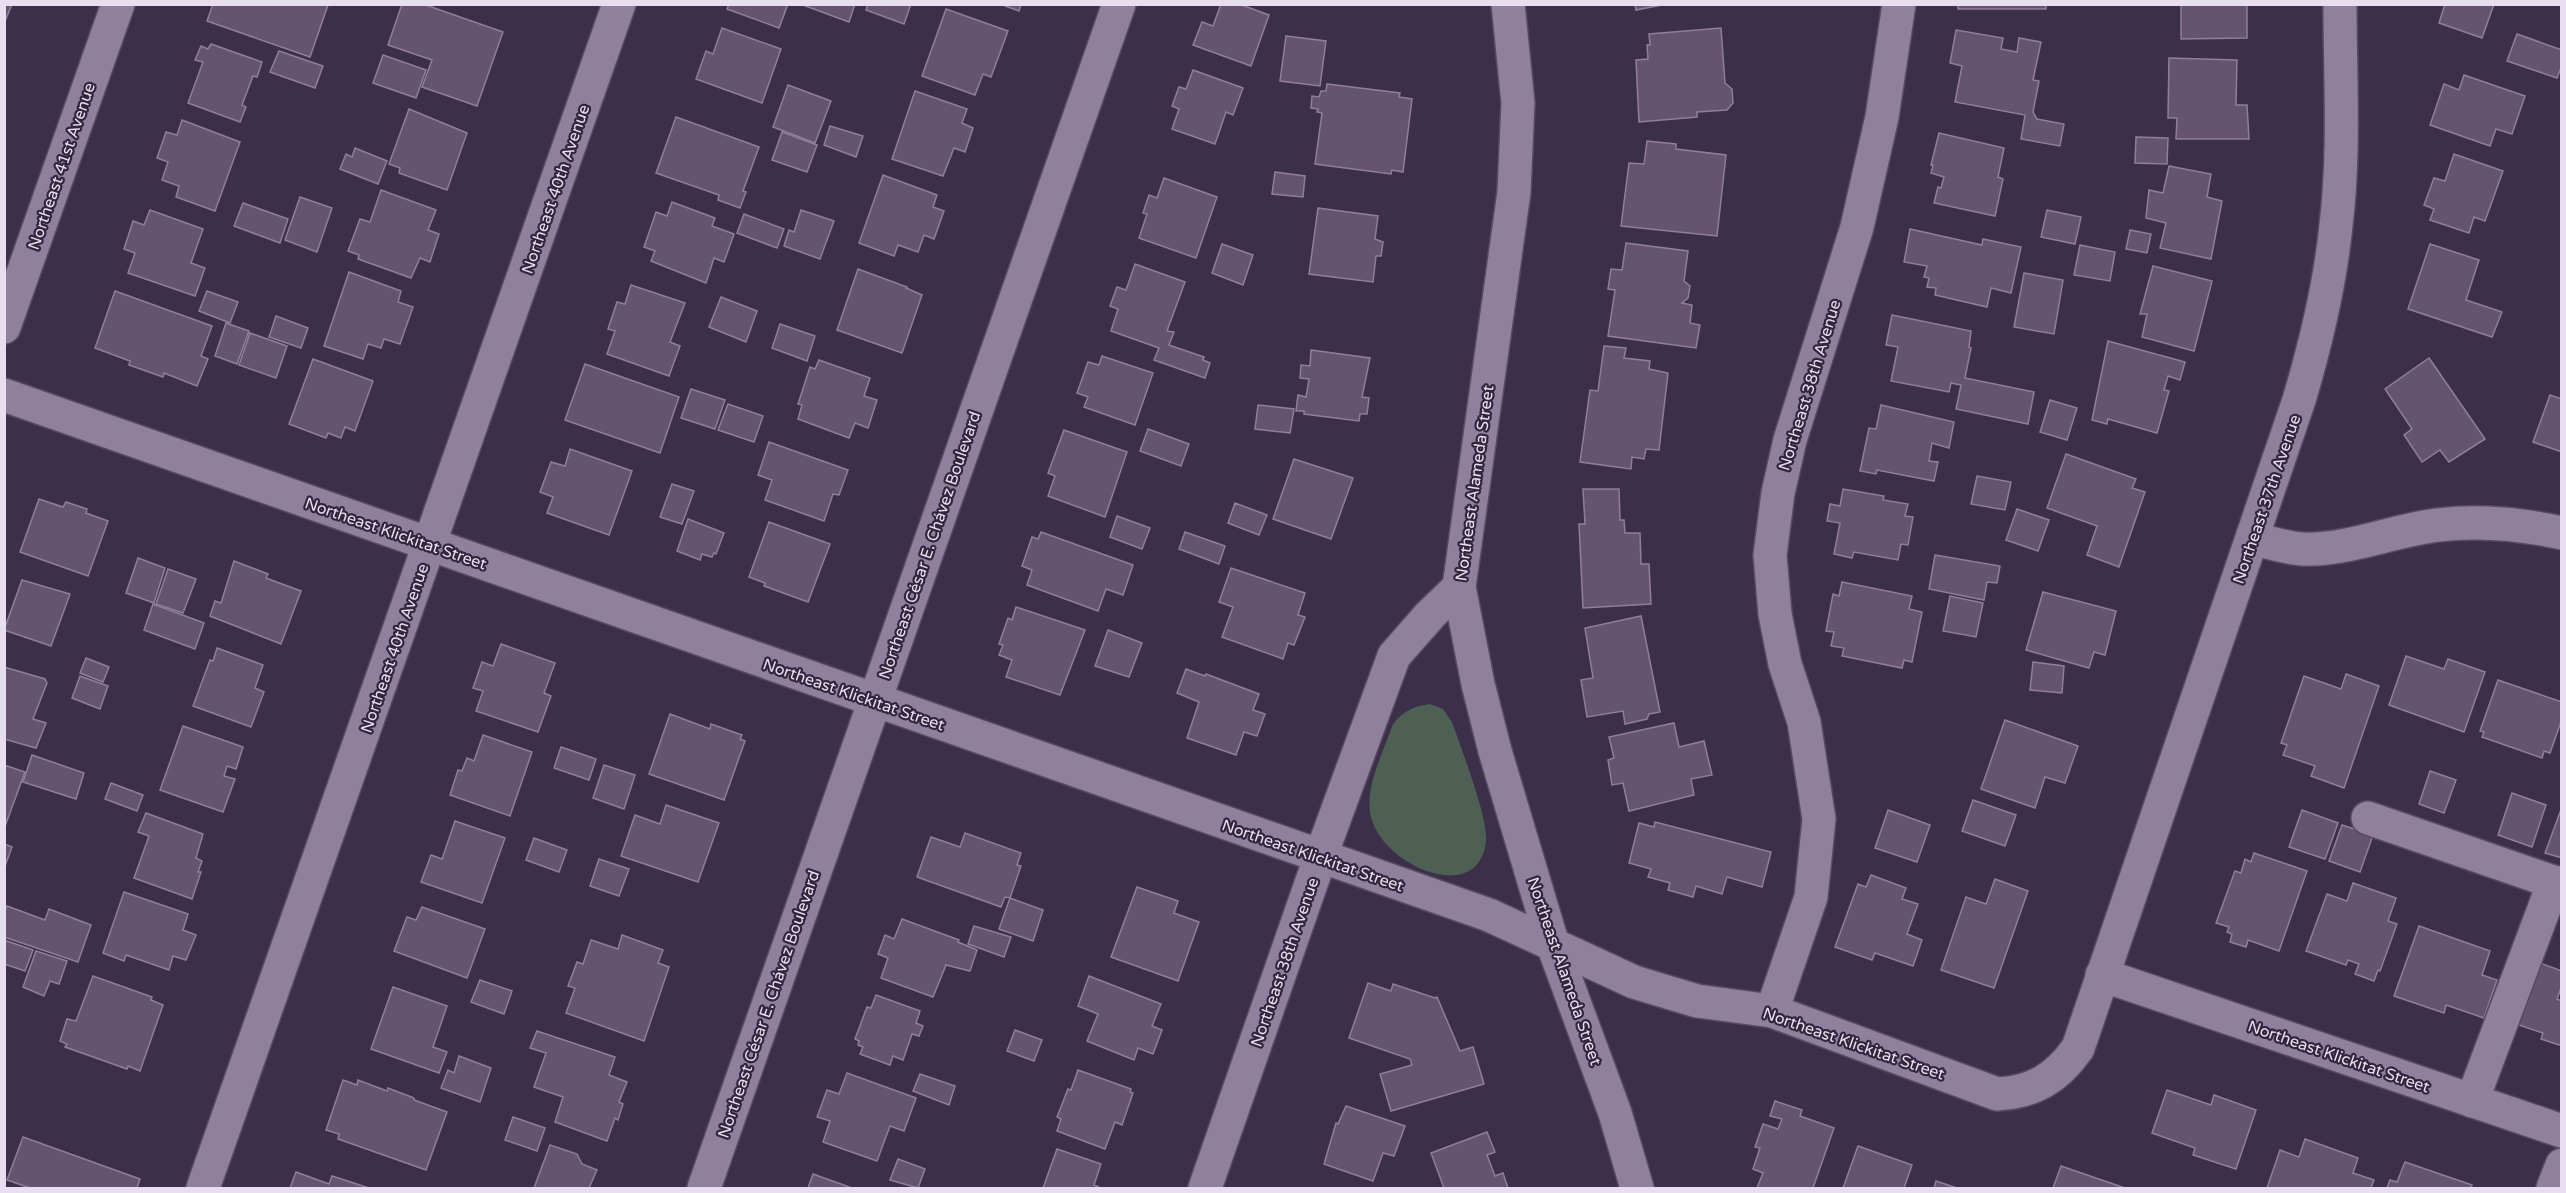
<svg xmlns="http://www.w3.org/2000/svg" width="2566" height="1193" viewBox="0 0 2566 1193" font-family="'Varela Round',sans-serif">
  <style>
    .green { fill: #4d6053 }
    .building { fill: #655470; stroke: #907e9b; stroke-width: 1.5 }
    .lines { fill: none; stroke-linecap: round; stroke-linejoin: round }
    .minor-casing { stroke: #564a60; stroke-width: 36 }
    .minor { stroke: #8f809e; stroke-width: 33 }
    .labels { text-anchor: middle; stroke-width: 4.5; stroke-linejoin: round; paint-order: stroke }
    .street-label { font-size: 16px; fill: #e7dff0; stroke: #32253e }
  </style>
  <rect width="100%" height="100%" fill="#3c2f49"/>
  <path class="green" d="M1430 704 1443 709 1452 722C1461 748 1488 817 1486 841 1479 909 1377 864 1370 812 1366 784 1384 750 1393 724 1403 711 1414 706 1430 704Z"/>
  <g class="building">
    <polygon points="4,4 12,4 4,24"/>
    <polygon points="213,4 328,4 328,5 310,57 207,21"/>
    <polygon points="402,4 423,4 503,32 477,106 422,87 432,60 388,45"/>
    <polygon points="729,4 788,4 779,28 727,9"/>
    <polygon points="800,4 855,4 849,22"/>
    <polygon points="868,4 911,4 904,24 866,10"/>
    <polygon points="1000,4 1021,4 1019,11"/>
    <polygon points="1221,4 1239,4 1269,15 1251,66 1193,45 1202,22 1213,26"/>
    <polygon points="1635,4 1667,4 1636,10"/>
    <rect x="1958" y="4" width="88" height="5"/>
    <polygon points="2181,4 2247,4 2247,38 2181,39"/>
    <polygon points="2445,4 2494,4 2482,38 2439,23"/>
    <polygon points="946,9 1008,31 991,77 983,74 975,95 922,76"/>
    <polygon points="722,28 781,49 762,103 696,79 706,51 713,54"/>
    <polygon points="1721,28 1725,83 1732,89 1733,103 1727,110 1697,112 1697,117 1639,122 1636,60 1648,59 1647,45 1650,45 1649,34"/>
    <polygon points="1956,30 2003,38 2001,49 2017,52 2019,38 2041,42 2033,80 2039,81 2033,112 2037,119 2064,124 2060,146 2021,139 2025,115 1955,102 1962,66 1950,63"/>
    <polygon points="2517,34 2562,50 2562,65 2557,78 2507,61"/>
    <polygon points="1286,36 1326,41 1320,86 1280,81"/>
    <polygon points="211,44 262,62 257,77 253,76 242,105 246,107 240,122 188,103 203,62 195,60 201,46 208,49"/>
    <polygon points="279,51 323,66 315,88 270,72"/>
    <polygon points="383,55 426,70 416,98 373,83"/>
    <polygon points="2169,58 2237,60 2236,105 2247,105 2249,139 2176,139 2177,118 2168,118"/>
    <polygon points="1193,70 1243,88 1233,115 1226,112 1215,144 1172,129 1179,109 1172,106 1179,87 1186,89"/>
    <polygon points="2464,75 2525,96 2512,134 2496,129 2490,146 2430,125 2444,84 2459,90"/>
    <polygon points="1327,84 1400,93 1399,97 1412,99 1403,172 1392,170 1391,174 1315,164 1322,113 1317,112 1318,109 1311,108 1312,96 1319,97 1321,91 1326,91"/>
    <polygon points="788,85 831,101 815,143 773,127"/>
    <polygon points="915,91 967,109 962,123 973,128 965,152 954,148 943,176 892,159"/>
    <polygon points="409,109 467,133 447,190 399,173 400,168 389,164"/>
    <polygon points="676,117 759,147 743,191 746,192 740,208 718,200 719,195 656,173"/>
    <polygon points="182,120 240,142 215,211 176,197 179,186 162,180 168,162 157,158 166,132 177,135"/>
    <polygon points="830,126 863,136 856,157 824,145"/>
    <polygon points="782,132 817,145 807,172 772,160"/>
    <polygon points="1939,133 2004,148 1998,177 2003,179 1995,216 1934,203 1938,187 1941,188 1944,177 1931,173 1933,165 1931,165"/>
    <polygon points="2136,137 2168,138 2167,164 2135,163"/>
    <polygon points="1647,141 1676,144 1676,149 1726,155 1717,236 1621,226 1629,163 1644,164"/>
    <polygon points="355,148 387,161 378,184 340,169 346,154 352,157"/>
    <polygon points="2454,154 2503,171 2485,221 2474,217 2469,233 2430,220 2434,209 2424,205 2434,178 2445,181"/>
    <polygon points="2169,166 2211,174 2207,197 2222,201 2211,259 2160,248 2166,223 2146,218 2149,190 2163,193"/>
    <polygon points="1275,172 1305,176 1303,197 1272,194"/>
    <polygon points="883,175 937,195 933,207 944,211 934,239 924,235 918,252 898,245 894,256 859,243"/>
    <polygon points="1164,178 1217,197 1196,258 1139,238 1147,214 1143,213 1149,195 1157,198"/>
    <polygon points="381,190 436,210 428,230 439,234 430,262 420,258 411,278 358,259 359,255 348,251 360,219 370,222"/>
    <polygon points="300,197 332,208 317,252 285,240"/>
    <polygon points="672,202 715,218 712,226 734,234 724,262 714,258 706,283 651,261 655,251 644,247 656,212 667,216"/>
    <polygon points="243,203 288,219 280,243 234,226"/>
    <polygon points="1318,208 1378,216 1375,239 1383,242 1381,256 1376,256 1373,282 1309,274"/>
    <polygon points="150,210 203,229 191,263 205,268 195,296 128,273 135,253 124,249 133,221 144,225"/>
    <polygon points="801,210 834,221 820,259 784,246 789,230 794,232"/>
    <polygon points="2047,210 2081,217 2075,244 2041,237"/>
    <polygon points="744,214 784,229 777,248 737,233"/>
    <polygon points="1910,229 1982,245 1983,239 2021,247 2011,293 1991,288 1987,307 1935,295 1936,288 1927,287 1929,278 1924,277 1927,266 1904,262"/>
    <polygon points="2130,230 2151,234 2147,253 2126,249"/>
    <polygon points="1626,243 1688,251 1684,281 1690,286 1688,298 1682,303 1692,305 1690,323 1700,325 1696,348 1608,336 1615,290 1608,289 1611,269 1622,270"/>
    <polygon points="1222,244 1253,255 1243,285 1212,273"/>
    <polygon points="2430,244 2479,260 2466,300 2502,312 2492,337 2408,309"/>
    <polygon points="2080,245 2115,252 2110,281 2074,275"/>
    <polygon points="1135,264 1185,282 1167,331 1174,332 1169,345 1204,357 1203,360 1210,363 1205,378 1154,360 1159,348 1111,331 1118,309 1110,306 1117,287 1126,290"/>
    <polygon points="2153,266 2212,281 2194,351 2142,337 2147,314 2140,314"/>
    <polygon points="858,269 907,287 906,288 922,295 902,353 837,330"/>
    <polygon points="349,272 401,291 398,302 413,307 400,344 384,339 381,348 368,344 363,359 324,346"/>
    <polygon points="2024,273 2063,280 2054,334 2014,327"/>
    <polygon points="631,285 685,303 670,342 680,346 669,376 607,354 615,331 608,329 617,302 625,304"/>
    <polygon points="115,291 212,326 201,356 208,359 197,386 164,373 163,377 129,365 130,361 95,348"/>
    <polygon points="207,291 238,302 230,323 199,311"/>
    <polygon points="721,297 757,311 746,342 709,327"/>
    <polygon points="1892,315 1971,331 1969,347 1971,348 1965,378 2034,392 2028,424 1956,409 1961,385 1951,383 1949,392 1891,381 1898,347 1886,345"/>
    <polygon points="276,316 308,328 301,348 269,337"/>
    <polygon points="226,323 249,331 237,364 215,356"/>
    <polygon points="780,324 815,336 807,361 772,348"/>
    <polygon points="250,333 287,346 276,378 239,365"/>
    <polygon points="2108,341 2185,362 2180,380 2168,376 2164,390 2169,391 2157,433 2108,419 2107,424 2092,420"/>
    <polygon points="1604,346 1626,348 1624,358 1650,361 1649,369 1668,373 1659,450 1646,449 1644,459 1632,457 1631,469 1580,462 1590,390 1598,391"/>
    <polygon points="1311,350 1370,358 1362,397 1369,398 1367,414 1360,414 1359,421 1304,414 1304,411 1296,411 1298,395 1306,397 1309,379 1300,378 1301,365 1310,366"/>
    <polygon points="1102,356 1153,373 1135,425 1084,407 1088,397 1077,393 1088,362 1099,365"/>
    <polygon points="2429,358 2485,439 2449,462 2440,450 2422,462 2404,435 2412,429 2385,389"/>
    <polygon points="313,359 373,381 355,431 345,427 341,438 328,433 326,438 289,424"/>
    <polygon points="819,360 870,378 864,396 877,400 868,428 855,423 849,438 798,419 802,405 798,404 810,367 815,369"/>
    <polygon points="585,364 679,397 660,453 565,420"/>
    <polygon points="691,389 725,400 715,429 681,418"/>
    <polygon points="2550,395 2562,399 2562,452 2533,442"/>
    <polygon points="2050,400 2077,408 2067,440 2040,432"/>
    <polygon points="728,404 763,416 754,442 718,430"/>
    <polygon points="1258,405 1294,409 1290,433 1255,429"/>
    <polygon points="1881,405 1954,422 1949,448 1932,443 1929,461 1938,462 1934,481 1877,470 1876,474 1860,471 1869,428 1876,429"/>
    <polygon points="1148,429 1189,444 1181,466 1140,451"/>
    <polygon points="1064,430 1127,452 1105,517 1048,496 1055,476 1048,473"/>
    <polygon points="769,442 848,470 839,495 833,494 824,521 765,500 772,480 758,475"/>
    <polygon points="570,449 632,471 609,535 547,513 553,497 540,492 551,462 565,466"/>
    <polygon points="2066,454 2136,479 2132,488 2145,492 2119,567 2087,555 2097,526 2047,508"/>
    <polygon points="1294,459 1353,478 1331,539 1273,519"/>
    <polygon points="1977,476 2011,482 2005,510 1971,504"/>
    <polygon points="672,484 694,491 682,524 660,517"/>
    <polygon points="1583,489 1619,489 1620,520 1624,520 1625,533 1640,533 1641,564 1649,564 1651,604 1583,608 1579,524 1585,524"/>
    <polygon points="1843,489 1884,496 1883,500 1908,504 1905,516 1913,517 1908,545 1901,544 1898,560 1854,552 1852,558 1834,554 1840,523 1827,521 1830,504 1840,506"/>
    <polygon points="39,499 63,507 66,502 87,509 86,513 108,521 88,576 20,552"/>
    <polygon points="1235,503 1267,515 1259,535 1228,523"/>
    <polygon points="2017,509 2049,520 2038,551 2006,540"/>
    <polygon points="1117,516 1150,528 1142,549 1110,537"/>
    <polygon points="688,519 724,533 716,554 714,553 712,557 702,554 700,560 677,551"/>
    <polygon points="769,522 830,544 808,602 764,586 765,583 749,577"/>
    <polygon points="1041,532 1133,565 1123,595 1106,589 1098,611 1027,585 1032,570 1022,566 1032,537 1038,539"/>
    <polygon points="1185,532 1225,546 1219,564 1179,549"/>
    <polygon points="1935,555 2000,566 1997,583 1987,582 1984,600 1929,589"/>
    <polygon points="138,558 165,568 154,603 126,593"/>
    <polygon points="234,561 268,574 266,578 301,591 281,644 210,616 215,601 221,603"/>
    <polygon points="1231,568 1305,593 1298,615 1305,617 1294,645 1288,643 1283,659 1222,637 1233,607 1219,602"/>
    <polygon points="168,569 196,579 183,613 156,604"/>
    <polygon points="22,580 70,594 51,646 4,630"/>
    <polygon points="1842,582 1912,596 1909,609 1922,612 1912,662 1904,660 1902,668 1842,656 1844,648 1831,646 1834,632 1826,631 1833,594 1839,596"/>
    <polygon points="2043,592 2116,611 2105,655 2094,652 2089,668 2026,650"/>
    <polygon points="1950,596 1983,603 1976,637 1943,631"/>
    <polygon points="153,604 204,623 195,649 144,630"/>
    <polygon points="1016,607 1085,630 1060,695 1006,677 1012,660 999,655 1003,645 999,644 1008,618 1012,620"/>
    <polygon points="1641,616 1660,712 1649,714 1647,719 1625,724 1623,711 1587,717 1581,680 1593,678 1585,628"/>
    <polygon points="1108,630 1142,643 1129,677 1095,666"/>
    <polygon points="501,644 555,663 544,693 551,696 538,732 476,711 483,691 473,688 482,662 493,666"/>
    <polygon points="217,648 263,665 255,688 264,692 251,727 193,706 210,660 213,661"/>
    <polygon points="2406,656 2444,669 2448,659 2485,672 2464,732 2389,705"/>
    <polygon points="86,658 109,667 103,682 80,673"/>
    <polygon points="2033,662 2064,666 2062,693 2030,690"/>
    <polygon points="4,667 45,679 47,683 33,719 46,723 36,748 4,739"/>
    <polygon points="1186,669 1205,676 1206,674 1259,694 1253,710 1265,714 1257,736 1244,732 1236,755 1187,738 1199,702 1177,693"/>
    <polygon points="2346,674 2379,686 2344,788 2311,776 2315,766 2283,755 2287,745 2281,743 2304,676 2341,689"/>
    <polygon points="80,676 108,686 100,709 72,698"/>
    <polygon points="2498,680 2562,702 2562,719 2550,753 2544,751 2542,758 2482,737 2484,732 2480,731"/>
    <polygon points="670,714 710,729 711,724 742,735 740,739 745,741 724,800 649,774"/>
    <polygon points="2005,720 2078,746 2065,783 2045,777 2035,808 1981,789"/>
    <polygon points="1674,723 1679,747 1704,741 1712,775 1691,779 1694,795 1629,811 1623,783 1612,785 1608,760 1614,758 1609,737"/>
    <polygon points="183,726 243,747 236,769 227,766 224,776 235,779 223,812 160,790"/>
    <polygon points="483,735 532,752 510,816 450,795 458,770 462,771 467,758 474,761"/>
    <polygon points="561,747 596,759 589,780 554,768"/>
    <polygon points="32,755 84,773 76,799 23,782"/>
    <polygon points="4,765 25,772 4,829"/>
    <polygon points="604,765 635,775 624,809 593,798"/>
    <polygon points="2430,771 2456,780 2444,813 2419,804"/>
    <polygon points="111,783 143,795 137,811 105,799"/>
    <polygon points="2512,793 2546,805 2532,847 2498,835"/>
    <polygon points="1973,800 2016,815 2005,846 1962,831"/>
    <polygon points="666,805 719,823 698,882 621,856 635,815 660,824"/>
    <polygon points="2562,807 2562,858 2545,853"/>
    <polygon points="1888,810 1930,825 1917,862 1875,848"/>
    <polygon points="2302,810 2338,823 2325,859 2289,847"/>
    <polygon points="146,813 203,834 196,858 202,861 198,872 201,872 192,899 134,878 149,836 138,832"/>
    <polygon points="455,821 505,838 482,903 421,882 431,855 442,859"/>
    <polygon points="1655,822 1771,852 1762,887 1727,877 1722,894 1696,886 1693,897 1668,890 1670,883 1648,877 1651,869 1629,863 1639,823 1654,827"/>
    <polygon points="2342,825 2373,835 2360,872 2329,861"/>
    <polygon points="965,833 1021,853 1017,865 1021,866 1010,898 1005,897 1001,907 917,877 931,837 960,847"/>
    <polygon points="534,838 567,850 559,872 526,860"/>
    <polygon points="4,844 12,847 4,869"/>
    <polygon points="2254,853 2307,871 2279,951 2248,940 2246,947 2230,942 2232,934 2227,932 2229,927 2216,923 2235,871 2241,873 2245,859 2251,862"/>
    <polygon points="599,859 629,869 619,896 590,886"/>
    <polygon points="1871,875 1906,888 1902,899 1918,904 1907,934 1922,940 1913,966 1875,953 1872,960 1835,947 1858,884 1866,887"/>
    <polygon points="1995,879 2028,891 1994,988 1941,970 1966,897 1986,904"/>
    <polygon points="2353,883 2396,898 2388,921 2397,924 2380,971 2378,970 2374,981 2355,974 2359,964 2348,960 2346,965 2306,951 2327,894 2347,901"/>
    <polygon points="1137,887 1178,901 1174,913 1199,922 1178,981 1111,957"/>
    <polygon points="124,892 188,914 183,930 196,935 186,960 173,956 169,970 126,955 124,961 103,953"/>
    <polygon points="1010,898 1043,910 1033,941 999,929"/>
    <polygon points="7,906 45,920 49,909 91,925 78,962 4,937 4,913"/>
    <polygon points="422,907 485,929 467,978 394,951 407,917 416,920"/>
    <polygon points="902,919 959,940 958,942 977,950 970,971 946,965 933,997 881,978 888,958 878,954 885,935 894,939"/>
    <polygon points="974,926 1011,937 1004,957 968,944"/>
    <polygon points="2419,926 2490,951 2482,975 2497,980 2484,1018 2446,1005 2444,1013 2394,996"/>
    <polygon points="622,935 663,950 658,963 669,967 644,1041 566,1013 575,988 568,986 577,962 583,964 591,940 618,949"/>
    <polygon points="4,940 33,950 25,971 4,964"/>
    <polygon points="36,951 67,961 59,984 50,981 44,996 23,987"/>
    <polygon points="2532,960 2562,971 2562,985 2557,999 2562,1001 2562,1046 2541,1039 2543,1033 2510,1022"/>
    <polygon points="93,976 152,997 151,1000 163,1005 140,1071 128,1066 127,1069 65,1047 67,1044 60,1041 67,1019 76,1021"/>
    <polygon points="1089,976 1161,1004 1152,1026 1162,1030 1153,1054 1138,1048 1134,1060 1087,1041 1098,1014 1078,1006"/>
    <polygon points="480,980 512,991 504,1014 471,1002"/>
    <polygon points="1368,983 1391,991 1393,984 1435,998 1437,997 1460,1051 1473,1047 1484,1084 1391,1111 1380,1074 1412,1065 1410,1059 1349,1038"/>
    <polygon points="393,987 447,1006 433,1047 447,1052 439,1073 371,1049"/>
    <polygon points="876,995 920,1011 916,1023 923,1026 919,1036 912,1034 903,1060 893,1056 890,1065 860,1054 863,1047 858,1045 859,1041 855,1039 867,1007 871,1008"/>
    <polygon points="1015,1030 1042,1040 1034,1061 1007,1051"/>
    <polygon points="537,1031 615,1057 609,1075 627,1082 619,1102 623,1104 618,1120 615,1118 607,1141 555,1122 563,1097 534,1087 546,1053 530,1048"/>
    <polygon points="459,1056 491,1068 480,1102 441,1088 448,1070 454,1073"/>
    <polygon points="1078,1070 1131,1089 1130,1092 1133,1093 1122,1125 1115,1122 1105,1149 1057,1131 1061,1119 1057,1117 1068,1089 1071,1090"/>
    <polygon points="847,1073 916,1098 904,1131 890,1126 877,1161 823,1142 830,1121 817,1117 827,1090 839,1094"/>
    <polygon points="920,1074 955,1086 949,1105 913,1091"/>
    <polygon points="343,1080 357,1085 358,1080 387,1091 388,1088 414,1098 414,1100 447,1112 426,1170 338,1139 339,1134 326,1130"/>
    <polygon points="2167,1090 2211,1105 2214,1095 2256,1110 2236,1169 2193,1155 2195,1148 2152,1133"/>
    <polygon points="1775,1101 1802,1110 1800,1116 1834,1128 1813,1188 1757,1188 1763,1173 1753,1169 1760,1148 1755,1147 1763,1124 1778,1129 1782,1119 1770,1116"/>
    <polygon points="1346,1106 1405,1126 1394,1156 1383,1153 1373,1181 1324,1164 1336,1123 1338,1124"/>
    <polygon points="513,1117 545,1128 537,1151 505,1140"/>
    <polygon points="1487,1132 1495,1152 1487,1155 1495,1176 1503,1173 1508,1188 1444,1188 1431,1153"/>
    <polygon points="23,1137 140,1179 137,1188 30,1188 7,1180"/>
    <polygon points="2305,1139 2358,1158 2353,1173 2374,1180 2371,1188 2267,1188 2280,1150 2299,1157"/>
    <polygon points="550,1145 577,1154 582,1164 597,1170 589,1188 534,1188"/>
    <polygon points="1858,1146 1912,1165 1904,1188 1843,1188"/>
    <polygon points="1057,1149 1101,1164 1094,1185 1101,1188 1043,1188"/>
    <polygon points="898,1159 925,1169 918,1188 890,1180"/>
    <polygon points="2405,1162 2472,1185 2471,1188 2387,1188 2390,1180 2397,1182"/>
    <polygon points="2061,1166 2125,1188 2053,1188"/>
    <polygon points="296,1172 329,1184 332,1176 369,1188 290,1188"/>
    <polygon points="813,1174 852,1188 808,1188"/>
    <polygon points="1936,1181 1957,1188 1934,1188"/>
  </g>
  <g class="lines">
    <defs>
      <g id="minor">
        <polyline points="1508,4 1518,103 1514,192 1459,587 1478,684 1495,751 1553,945 1615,1113 1637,1188"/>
        <polyline points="4,327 118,4"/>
        <path d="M4 395 1489 915 1634 982 1697 1001 1772 1011 1997 1094C2034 1092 2057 1078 2078 1048L2299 400C2316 343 2330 285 2336 225 2345 152 2340 78 2340 4"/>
        <path d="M2253 539C2269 542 2286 548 2302 549 2348 551 2393 530 2438 525 2480 520 2521 524 2562 533"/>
        <polyline points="2368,818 2562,885"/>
        <polyline points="2102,975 2562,1131"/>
        <polyline points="1772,1011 1811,897 1819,819 1804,722 1785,664 1775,614 1770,555 1778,493 1790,440 1857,227 1882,117 1899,4"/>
        <polyline points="2472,1101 2554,882"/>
        <polyline points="203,1188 619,4"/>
        <polyline points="704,1188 1119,4"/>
        <polyline points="1205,1188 1320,858 1394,656 1430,615 1459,587"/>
        <polyline points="2553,1188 2562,1165"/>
      </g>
    </defs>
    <use href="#minor" class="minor-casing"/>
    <use href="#minor" class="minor"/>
  </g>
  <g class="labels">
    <g class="street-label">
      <text transform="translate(61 166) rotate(-71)" y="6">Northeast 41st Avenue</text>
      <text transform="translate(555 189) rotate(-71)" y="6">Northeast 40th Avenue</text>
      <text transform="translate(1809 385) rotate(-73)" y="6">Northeast 38th Avenue</text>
      <text transform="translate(1474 483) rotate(-82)" y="6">Northeast Alameda Street</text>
      <text transform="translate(2266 499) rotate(-71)" y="6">Northeast 37th Avenue</text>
      <text transform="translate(396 533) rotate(19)" y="6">Northeast Klickitat Street</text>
      <text transform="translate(929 545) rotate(-71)" y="6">Northeast César E. Chávez Boulevard</text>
      <text transform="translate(394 648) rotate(-71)" y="6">Northeast 40th Avenue</text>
      <text transform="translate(854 694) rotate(19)" y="6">Northeast Klickitat Street</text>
      <text transform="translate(1313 855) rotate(19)" y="6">Northeast Klickitat Street</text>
      <text transform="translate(1284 962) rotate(-71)" y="6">Northeast 38th Avenue</text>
      <text transform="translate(1565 971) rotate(71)" y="6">Northeast Alameda Street</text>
      <text transform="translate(768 1004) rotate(-71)" y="6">Northeast César E. Chávez Boulevard</text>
      <text transform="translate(1854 1043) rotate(19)" y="6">Northeast Klickitat Street</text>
      <text transform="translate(2339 1056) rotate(19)" y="6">Northeast Klickitat Street</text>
    </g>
  </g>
  <rect width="2566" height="1193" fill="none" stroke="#e7dff0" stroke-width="12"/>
</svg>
